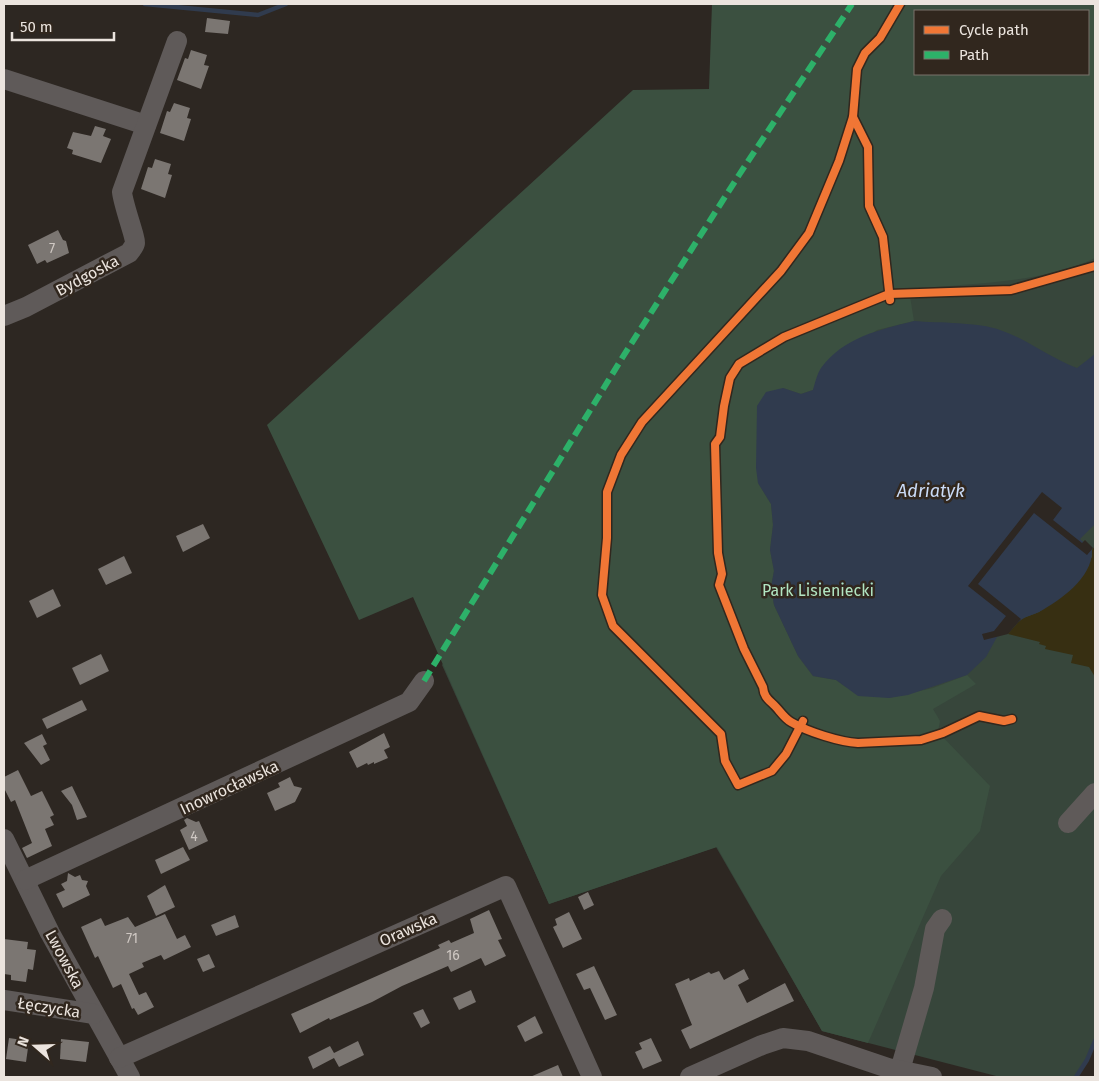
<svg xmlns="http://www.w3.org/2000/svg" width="1099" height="1081" viewBox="0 0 1099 1081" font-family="'Fira Sans',sans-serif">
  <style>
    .green { fill: #37463b; fill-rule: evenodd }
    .forest { fill: #3b5040; fill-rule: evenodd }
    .sand { fill: #372f12 }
    .water { fill: #303b4e }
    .pier { fill: #2d2722 }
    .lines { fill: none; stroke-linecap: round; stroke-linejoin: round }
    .stream { stroke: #303b4e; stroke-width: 4.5 }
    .building { fill: #7b7672 }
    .minor { stroke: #5f5a59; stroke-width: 20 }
    .quiet { stroke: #2db169; stroke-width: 6; stroke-dasharray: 12 6; stroke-linecap: butt }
    .cycleway-casing { stroke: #31271e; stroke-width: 11 }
    .cycleway { stroke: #f07635; stroke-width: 8 }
    .labels { text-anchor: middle; stroke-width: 5; stroke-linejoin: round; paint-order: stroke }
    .number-label { font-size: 14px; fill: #cfc8c3 }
    .street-label { font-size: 16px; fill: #ebe4de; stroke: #31271e }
    .park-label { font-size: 16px; fill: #b2e5c2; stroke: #31271e }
    .water-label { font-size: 18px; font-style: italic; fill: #cadbf7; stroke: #31271e }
  </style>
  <rect width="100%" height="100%" fill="#2d2722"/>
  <path class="green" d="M862 4H1095V1041L1087 1060 1076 1077H1000L822 1031 716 847 549 904 442 665ZM915 11H1088V74H915Z"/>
  <path class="forest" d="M712 4H1095V258C1037 285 972 282 909 290L914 321 877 330 821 369 813 390 801 394 783 388 757 406 758 483 771 504 773 525 770 550 774 571 771 587 774 605 798 656 813 676 836 680 846 687 889 698 933 688 967 675 976 684 933 709 940 721 938 732 990 786 980 831 941 876 868 1043 822 1031 717 847 549 904 413 597 359 620 267 425 633 90 709 89ZM915 11H1088V74H915Z"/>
  <polygon class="sand" points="1095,546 1095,677 1089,667 1071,663 1073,655 1045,649 1046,646 1039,644 1040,642 1008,634 1021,619 1039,612 1058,599 1092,557 1092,550"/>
  <path class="water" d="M914 321C938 323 979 322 1000 330 1027 339 1050 358 1077 368L1095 354V524L1080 539 1092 550C1093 577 1061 600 1039 612 1033 615 1026 616 1021 620 1010 628 1011 633 997 637L986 657 967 675 908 695 889 698 858 696 836 680 813 676 798 656 774 605 771 587 774 571 770 550 773 525 771 504 758 483 756 468 757 406 766 392 783 388 801 394 813 390C815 383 817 374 821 368 844 337 879 330 914 321Z"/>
  <polygon class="pier" points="1042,492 1062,508 1053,520 1082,543 1085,540 1093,548 1087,555 1034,513 978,584 1021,619 1008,634 984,640 982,634 994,631 1006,616 968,586"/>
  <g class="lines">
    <g class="stream">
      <polyline points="145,4 258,15 286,4"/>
      <polyline points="1076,1077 1087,1060 1095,1041"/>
    </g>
  </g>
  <g class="building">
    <polygon points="207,18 230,21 228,34 205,32"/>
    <polygon points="191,50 207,55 204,65 209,66 201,89 177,80 185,58 188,59"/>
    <polygon points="174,103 190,108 187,118 191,119 184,141 160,133 167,111 170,112"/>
    <polygon points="95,126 106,129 103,136 111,139 101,163 72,154 73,150 67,148 73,132 91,136"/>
    <polygon points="155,159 171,164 168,174 172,175 165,198 141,189 148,167 152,168"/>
    <polygon points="58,230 63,240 66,241 69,253 47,263 45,260 37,264 28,245"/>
    <polygon points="203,524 210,538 183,552 176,536"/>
    <polygon points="124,556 132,573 106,585 98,569"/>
    <polygon points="53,589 61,606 37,618 29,601"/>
    <polygon points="101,654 109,671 80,685 72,668"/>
    <polygon points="82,700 87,710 47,729 42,719"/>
    <polygon points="384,733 390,747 384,750 388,758 374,764 374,762 368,765 367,763 357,768 349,752"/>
    <polygon points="42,734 47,744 43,746 50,760 41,765 24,743"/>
    <polygon points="18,770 31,796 42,791 54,815 50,817 54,825 45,829 52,846 27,858 22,848 32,843 15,800 11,802 4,788 4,777"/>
    <polygon points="290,777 294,786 302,788 295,802 275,811 267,793 280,787 278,783"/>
    <polygon points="72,786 87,817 77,820 72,805 61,791"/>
    <polygon points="187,818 196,822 199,821 208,841 189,850 180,830 187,826 184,820"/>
    <polygon points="183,847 190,860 161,874 155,860"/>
    <polygon points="68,873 75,877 80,875 82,880 88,881 86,886 90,895 63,908 56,894 65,890 61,884 67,881"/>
    <polygon points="165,885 175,907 156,916 147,896"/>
    <polygon points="588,892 594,905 584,910 578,897"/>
    <polygon points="489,910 502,939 498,940 506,956 485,966 481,958 451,972 448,966 402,986 372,1002 330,1020 329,1018 300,1033 291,1014 440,948 438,945 449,940 451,943 474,933 470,919"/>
    <polygon points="569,912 582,939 563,948 553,927 557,925 555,919"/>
    <polygon points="165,914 177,939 185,935 191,947 164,960 161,955 142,963 144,967 129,974 139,995 146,992 154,1007 138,1015 134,1008 132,1009 121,984 113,988 98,956 95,958 81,927 101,918 105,926 128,917 135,927"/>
    <polygon points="235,915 239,927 216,936 211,925"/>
    <polygon points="4,939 28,942 27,949 36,950 33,970 28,969 26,982 11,980 11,975 4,974"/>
    <polygon points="209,954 215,967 203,972 197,959"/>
    <polygon points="594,966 617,1015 605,1020 590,988 584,990 576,974"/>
    <polygon points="744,969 749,979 738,985 747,1003 785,983 794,1001 690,1049 681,1030 692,1025 675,984 689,978 690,981 709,972 711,974 719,971 724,980"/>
    <polygon points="471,990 476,1002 459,1010 453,998"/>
    <polygon points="423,1009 430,1023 421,1028 413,1013"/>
    <polygon points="535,1016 543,1033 525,1042 517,1026"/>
    <polygon points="9,1038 29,1041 26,1062 6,1059"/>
    <polygon points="651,1038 662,1061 643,1069 635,1052 642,1049 639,1043"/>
    <polygon points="61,1039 89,1042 86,1062 60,1059"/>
    <polygon points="358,1041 364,1055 339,1067 334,1058 313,1069 308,1057 330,1046 334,1053"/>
    <polygon points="558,1065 563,1077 530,1077"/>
  </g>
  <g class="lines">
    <g class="minor">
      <polyline points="4,79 146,125"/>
      <path d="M4 316 26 307 129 253C131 250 135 246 135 243 136 239 123 204 122 192L177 41"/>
      <polyline points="1068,823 1095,793"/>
      <polyline points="4,839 50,933 130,1077"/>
      <polyline points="25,880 409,702 424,681"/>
      <polyline points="4,1000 94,1014"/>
      <polyline points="119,1058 506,886 592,1077"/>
      <polyline points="900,1070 924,988 935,929 942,919"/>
      <polyline points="690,1077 762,1045 783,1038 808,1041 888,1068 932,1077"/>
    </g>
    <polyline class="quiet" points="424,681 624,355 739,175 852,4"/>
    <defs>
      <g id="cycleway">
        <polyline points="853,117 868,147 869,206 883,237 890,300"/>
        <path d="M1012 719 1004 721 979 716 943 733 921 740 858 743C840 742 808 732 791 722 784 718 780 711 775 706 768 699 764 697 763 687L744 649 719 585 722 574 718 553 715 444 720 437 724 406 730 378 739 364 784 337 889 294 1011 290 1095 266"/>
        <polyline points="803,721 786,754 772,771 738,785 725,761 721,734 613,626 602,595 607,538 607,492 621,455 642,422 781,271 809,233 839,161 853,117 857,69 865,53 880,38 900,4"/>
      </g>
    </defs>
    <use href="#cycleway" class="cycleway-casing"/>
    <use href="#cycleway" class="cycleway"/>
  </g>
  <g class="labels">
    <g class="number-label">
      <text x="52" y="253">7</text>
      <text x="194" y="841">4</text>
      <text x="132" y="943">71</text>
      <text x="453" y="960">16</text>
    </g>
    <g class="street-label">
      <text transform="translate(87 275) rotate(-28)" y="6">Bydgoska</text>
      <text transform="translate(229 787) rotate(-25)" y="6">Inowrocławska</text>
      <text transform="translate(408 929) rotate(-24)" y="6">Orawska</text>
      <text transform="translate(65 959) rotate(62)" y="6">Lwowska</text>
      <text transform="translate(49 1007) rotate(9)" y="6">Łęczycka</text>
    </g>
    <g class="park-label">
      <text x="818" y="596">Park Lisieniecki</text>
    </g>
    <g class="water-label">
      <text x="931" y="497">Adriatyk</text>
    </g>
  </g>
  <rect width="1099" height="1081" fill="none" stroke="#ebe4de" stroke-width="10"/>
  <rect x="914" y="10" width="175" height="65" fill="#31271e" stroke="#7b736b"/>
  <rect x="924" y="26" width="25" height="8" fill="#f07635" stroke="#7b736b"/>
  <text x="959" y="35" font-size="15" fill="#ebe4de">Cycle path</text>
  <rect x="924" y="51" width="25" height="8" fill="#2db169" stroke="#7b736b"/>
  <text x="959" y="60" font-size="15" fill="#ebe4de">Path</text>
  <g transform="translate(35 1046) rotate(290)" stroke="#31271e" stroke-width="4" paint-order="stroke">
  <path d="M0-4L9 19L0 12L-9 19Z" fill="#ebe4de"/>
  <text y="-8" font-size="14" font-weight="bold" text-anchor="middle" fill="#ebe4de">N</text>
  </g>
  <path d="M12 32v8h102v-8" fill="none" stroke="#ebe4de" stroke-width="2.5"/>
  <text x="20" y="32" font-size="15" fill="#ebe4de" stroke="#31271e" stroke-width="4" paint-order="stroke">50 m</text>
</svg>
